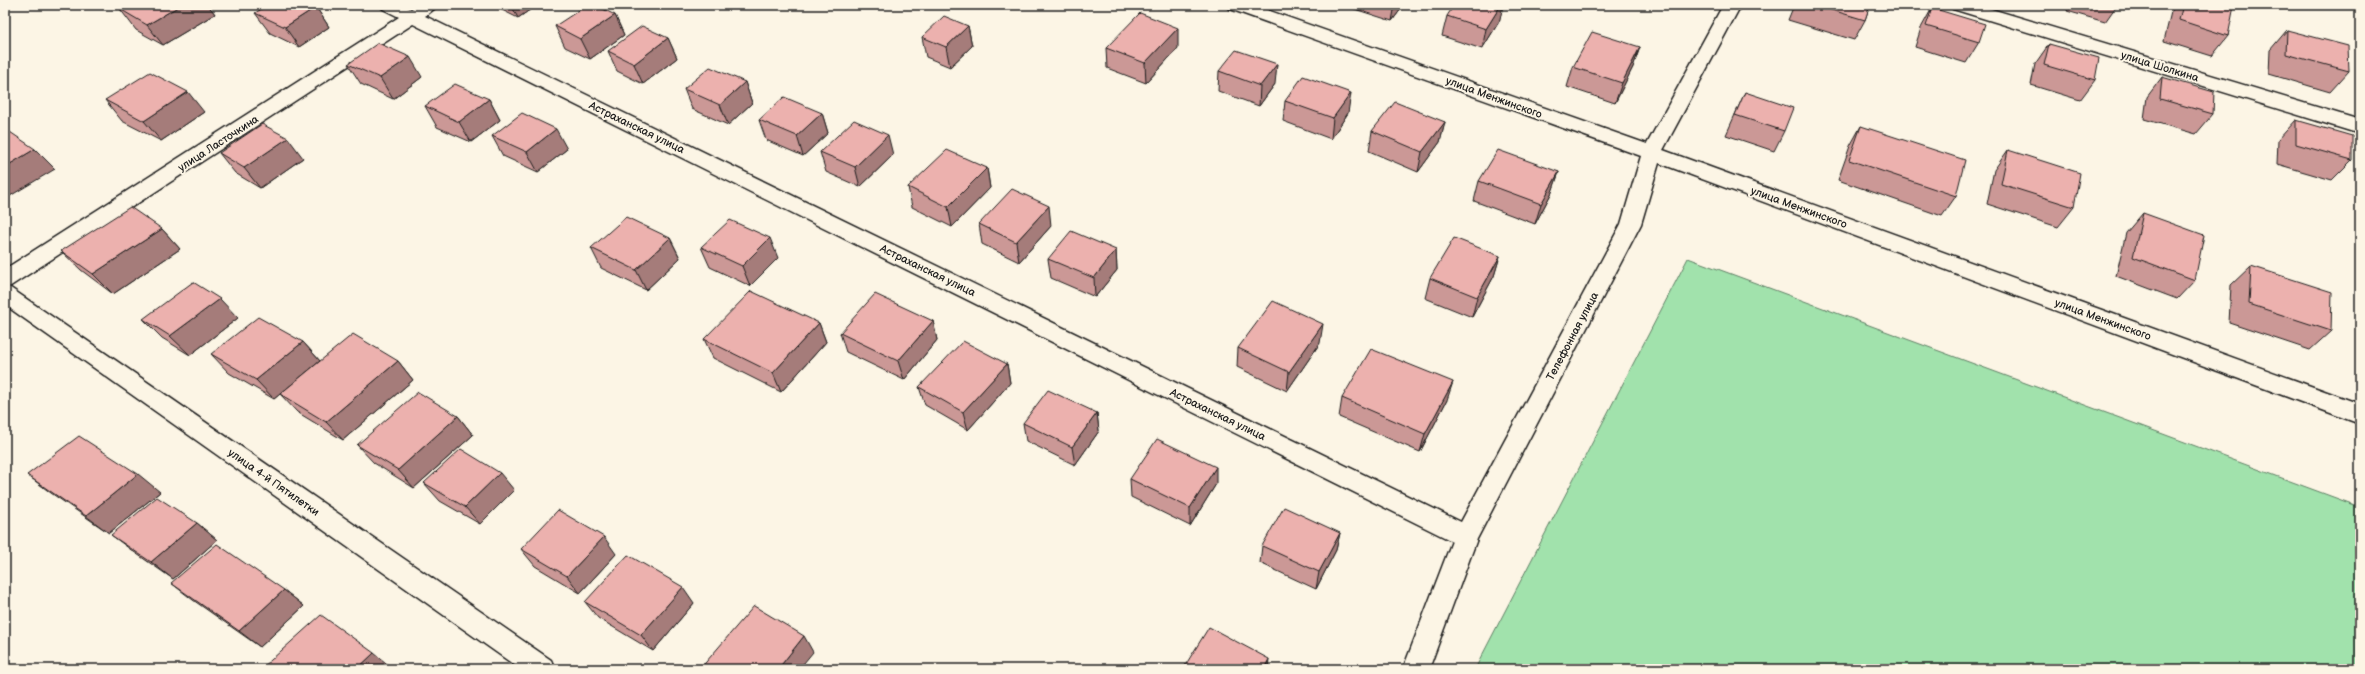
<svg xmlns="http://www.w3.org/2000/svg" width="2365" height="674" viewBox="0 0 2365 674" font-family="'Balsamiq Sans',sans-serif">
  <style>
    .green { fill: #a1e2ac; stroke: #5e7f64 }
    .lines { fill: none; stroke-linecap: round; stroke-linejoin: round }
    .minor-casing { stroke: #1c1c1c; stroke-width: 3 }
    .minor { fill: #fcf5e5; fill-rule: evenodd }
    .wall { fill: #cb9896; stroke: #1c1c1c }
    .shaded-wall { fill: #a57c7a; stroke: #1c1c1c }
    .building { fill: #ecb1ae; stroke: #1c1c1c }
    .labels { text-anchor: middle; stroke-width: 4; stroke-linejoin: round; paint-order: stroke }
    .street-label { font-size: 11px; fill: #1c1c1c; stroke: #fcf5e5 }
  </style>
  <rect width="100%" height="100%" fill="#fcf5e5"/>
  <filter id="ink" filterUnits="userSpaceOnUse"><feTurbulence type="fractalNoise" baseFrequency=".025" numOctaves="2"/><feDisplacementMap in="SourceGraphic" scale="8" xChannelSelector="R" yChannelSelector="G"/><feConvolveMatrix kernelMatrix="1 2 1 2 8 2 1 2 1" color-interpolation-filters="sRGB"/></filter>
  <g filter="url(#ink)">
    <polygon class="green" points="1688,258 2360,507 2360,669 1475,669"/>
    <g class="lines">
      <defs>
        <g id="minor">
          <polygon points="380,5 403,5 411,9 418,5 439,5 425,16 1461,522 1621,224 1641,156 1230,9 1227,5 1253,5 1647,144 1723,5 1741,5 1663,150 2360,404 2360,424 1659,163 1641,224 1477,539 1429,669 1403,669 1452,541 413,24 9,287 551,660 555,669 520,669 5,305 5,269 399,17 383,9"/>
          <polygon points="1950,5 1978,5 2360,120 2360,134 1953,9"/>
        </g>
      </defs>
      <use href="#minor" class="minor-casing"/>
      <use href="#minor" class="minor"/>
    </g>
    <g class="wall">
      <polygon points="128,5 208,5 215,14 163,45 136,30 120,9"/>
      <polygon points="492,5 537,5 518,18"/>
      <polygon points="1342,5 1404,5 1392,21"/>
      <polygon points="1794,5 1870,5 1865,20 1854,40 1788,20"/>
      <polygon points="2069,5 2117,5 2105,22 2067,11"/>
      <polygon points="2177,5 2230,5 2228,36 2212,56 2164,41 2171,12"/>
      <polygon points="316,7 329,27 299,47 270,33 255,13"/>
      <polygon points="1932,8 1979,42 1966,63 1915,47 1921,28"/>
      <polygon points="615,15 624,35 590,59 565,47 555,26"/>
      <polygon points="1447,16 1500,20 1482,49 1442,36"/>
      <polygon points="968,26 972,46 950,67 926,57 922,37"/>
      <polygon points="2287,30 2349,71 2330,92 2269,74 2270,50"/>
      <polygon points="668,38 677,58 643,84 617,71 608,51"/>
      <polygon points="2049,44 2095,80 2080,100 2031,85 2035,64"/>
      <polygon points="1640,47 1633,67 1615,103 1567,87 1573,67"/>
      <polygon points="1106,48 1178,48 1146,83 1107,68"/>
      <polygon points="348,64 422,77 393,99 361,84"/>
      <polygon points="1219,71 1275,84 1259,106 1218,91"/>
      <polygon points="2162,77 2213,114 2196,134 2144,119 2147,97"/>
      <polygon points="745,82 752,103 728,125 692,109 684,89"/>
      <polygon points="1745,92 1784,131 1774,151 1726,135"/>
      <polygon points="489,99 500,120 471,142 437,127 425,106"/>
      <polygon points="105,100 204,112 161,141 122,121"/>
      <polygon points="1285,101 1348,113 1331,139 1283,121"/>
      <polygon points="822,113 828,133 803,156 766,140 759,120"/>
      <polygon points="2296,120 2352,160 2332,180 2277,164 2278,140"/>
      <polygon points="1445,122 1440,142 1418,172 1369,151 1372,131"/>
      <polygon points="1861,126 1956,196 1942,216 1838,180 1850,146"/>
      <polygon points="492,136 567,149 538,172 503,156"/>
      <polygon points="2008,150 2074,207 2058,227 1987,204 1994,170"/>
      <polygon points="820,152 893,155 860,187 826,172"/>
      <polygon points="219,153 303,158 260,188 235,173"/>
      <polygon points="987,168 990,188 952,227 912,207 908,187"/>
      <polygon points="1559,172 1552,192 1535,224 1474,201 1479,181"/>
      <polygon points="2143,213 2195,280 2177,299 2116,276 2126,233"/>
      <polygon points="979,224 1051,226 1019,262 982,244"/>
      <polygon points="162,229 180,249 113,294 81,270 61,251"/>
      <polygon points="670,238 680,258 646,290 601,268 591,248"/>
      <polygon points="701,247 778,258 750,286 710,267"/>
      <polygon points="1116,250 1117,270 1095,297 1051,278 1048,259"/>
      <polygon points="1500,256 1494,276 1472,317 1425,298 1430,278"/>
      <polygon points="2251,266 2331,331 2310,350 2229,323 2231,285"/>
      <polygon points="238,318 190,355 162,338 143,319"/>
      <polygon points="933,321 937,340 904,380 846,352 840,333"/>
      <polygon points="819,323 826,342 781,392 713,358 704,339"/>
      <polygon points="303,342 320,361 398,361 413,380 343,440 297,412 280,394 274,399 229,373 211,354"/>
      <polygon points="1320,343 1287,391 1237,367 1238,348"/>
      <polygon points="1007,364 1010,383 968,430 925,405 919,387"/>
      <polygon points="1342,398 1447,400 1420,452 1339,417"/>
      <polygon points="1097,413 1099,431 1075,465 1026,441 1023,423"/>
      <polygon points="458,416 473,435 414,488 374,463 357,445"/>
      <polygon points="27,475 160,492 109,533 51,493"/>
      <polygon points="1130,479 1216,484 1190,526 1131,497"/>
      <polygon points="424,483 514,490 480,524 440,501"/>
      <polygon points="197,523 217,540 173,579 134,552 111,535"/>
      <polygon points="1340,533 1336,550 1316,589 1260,563 1262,546"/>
      <polygon points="521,549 616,554 580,593 535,566"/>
      <polygon points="171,583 284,590 304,606 260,647 193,600"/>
      <polygon points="585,602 694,603 653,651 598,618"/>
    </g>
    <g class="shaded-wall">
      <polygon points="181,5 208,5 215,14 163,45 147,25"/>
      <polygon points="511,5 537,5 518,18"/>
      <polygon points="1395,5 1404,5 1392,21"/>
      <polygon points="1501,5 1503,5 1500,20 1482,49 1486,29"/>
      <polygon points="316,7 329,27 299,47 285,27"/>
      <polygon points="615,15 624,35 590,59 580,39"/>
      <polygon points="968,26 972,46 950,67 946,47"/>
      <polygon points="1178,28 1178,48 1146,83 1145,63"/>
      <polygon points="668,38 677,58 643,84 634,64"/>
      <polygon points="1640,47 1633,67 1615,103 1622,83"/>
      <polygon points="410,57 422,77 393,99 380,78"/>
      <polygon points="1277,64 1275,84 1259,106 1260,86"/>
      <polygon points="745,82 752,103 728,125 720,105"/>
      <polygon points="188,92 204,112 161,141 144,121"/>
      <polygon points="1351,93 1348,113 1331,139 1333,118"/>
      <polygon points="489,99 500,120 471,142 459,122"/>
      <polygon points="822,113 828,133 803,156 797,136"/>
      <polygon points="1445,122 1440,142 1418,172 1422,152"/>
      <polygon points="556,129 567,149 538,172 527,152"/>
      <polygon points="888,135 893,155 860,187 855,167"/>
      <polygon points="288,138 303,158 260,188 244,168"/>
      <polygon points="35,149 55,169 5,199 5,167"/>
      <polygon points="987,168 990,188 952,227 948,207"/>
      <polygon points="1559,172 1552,192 1535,224 1541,204"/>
      <polygon points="1049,206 1051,226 1019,262 1016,242"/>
      <polygon points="162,229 180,249 113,294 93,274"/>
      <polygon points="670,238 680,258 646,290 636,270"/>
      <polygon points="770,238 778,258 750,286 742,266"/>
      <polygon points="1116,250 1117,270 1095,297 1094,278"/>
      <polygon points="1500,256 1494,276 1472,317 1477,297"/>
      <polygon points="220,299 238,318 190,355 170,336"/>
      <polygon points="933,321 937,340 904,380 898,361"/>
      <polygon points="819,323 826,342 781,392 773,373"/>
      <polygon points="1323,324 1320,343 1287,391 1289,372"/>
      <polygon points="303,342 320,361 274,399 256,380"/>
      <polygon points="398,361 413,380 343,440 326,422"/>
      <polygon points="1007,364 1010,383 968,430 963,412"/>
      <polygon points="1453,382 1447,400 1420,452 1425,434"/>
      <polygon points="1097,413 1099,431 1075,465 1072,447"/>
      <polygon points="458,416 473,435 414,488 398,470"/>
      <polygon points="1216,467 1216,484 1190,526 1190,508"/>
      <polygon points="500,473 514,490 480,524 465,507"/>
      <polygon points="138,474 160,492 109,533 86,516"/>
      <polygon points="197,523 217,540 173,579 151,562"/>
      <polygon points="1340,533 1336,550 1316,589 1319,572"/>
      <polygon points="604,537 616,554 580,593 567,576"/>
      <polygon points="683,587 694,603 653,651 641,635"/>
      <polygon points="284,590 304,606 260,647 239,631"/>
      <polygon points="804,636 813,652 799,669 778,669"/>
      <polygon points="374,653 392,668 391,669 357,669"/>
      <polygon points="1269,659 1268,669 1264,669"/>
    </g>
    <g class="building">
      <polygon points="128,5 181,5 147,25 120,9"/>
      <polygon points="268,5 312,5 316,7 285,27 255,13"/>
      <polygon points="587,5 595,5 615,15 580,39 555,26"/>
      <polygon points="1454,5 1501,5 1486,29 1447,16"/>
      <polygon points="1815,5 1870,5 1865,20"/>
      <polygon points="2183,5 2230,5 2234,6 2228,36 2179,20"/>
      <polygon points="1932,8 1985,24 1979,42 1926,26"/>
      <polygon points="1140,13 1178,28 1145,63 1106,48"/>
      <polygon points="944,16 968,26 946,47 922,37"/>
      <polygon points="642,26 668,38 634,64 608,51"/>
      <polygon points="2287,30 2348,46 2349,71 2286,54"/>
      <polygon points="1592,32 1640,47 1622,83 1573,67"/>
      <polygon points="378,43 410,57 380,78 348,64"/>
      <polygon points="2049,44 2099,58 2095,80 2044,65"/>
      <polygon points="1236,50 1277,64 1260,86 1219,71"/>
      <polygon points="710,67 745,82 720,105 684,89"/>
      <polygon points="150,72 188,92 144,121 105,100"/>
      <polygon points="1303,76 1351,93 1333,118 1285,101"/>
      <polygon points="2162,77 2214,92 2213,114 2160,99"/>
      <polygon points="455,84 489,99 459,122 425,106"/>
      <polygon points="1745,92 1793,108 1784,131 1735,115"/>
      <polygon points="784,97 822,113 797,136 759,120"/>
      <polygon points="1395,102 1445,122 1422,152 1372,131"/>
      <polygon points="522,113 556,129 527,152 492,136"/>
      <polygon points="854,120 888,135 855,167 820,152"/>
      <polygon points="2296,120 2352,136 2352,160 2296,144"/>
      <polygon points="262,124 288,138 244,168 219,153"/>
      <polygon points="1861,126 1965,160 1956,196 1849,160"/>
      <polygon points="7,130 35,149 5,167 5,131"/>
      <polygon points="947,150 987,168 948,207 908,187"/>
      <polygon points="1498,150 1559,172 1541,204 1479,181"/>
      <polygon points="2008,150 2080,173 2074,207 2001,184"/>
      <polygon points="1012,189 1049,206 1016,242 979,224"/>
      <polygon points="130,207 162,229 93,274 61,251"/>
      <polygon points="2143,213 2204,235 2195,280 2133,257"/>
      <polygon points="626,217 670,238 636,270 591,248"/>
      <polygon points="730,220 770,238 742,266 701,247"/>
      <polygon points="1071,231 1116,250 1094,278 1048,259"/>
      <polygon points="1454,238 1500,256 1477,297 1430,278"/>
      <polygon points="2251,266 2332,292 2331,331 2249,304"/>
      <polygon points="193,282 220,299 170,336 143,319"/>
      <polygon points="751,291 819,323 773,373 704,339"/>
      <polygon points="875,294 933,321 898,361 840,333"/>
      <polygon points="1273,301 1323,324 1289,372 1238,348"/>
      <polygon points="258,317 303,342 256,380 211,354"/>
      <polygon points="353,334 398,361 326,422 280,394"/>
      <polygon points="963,341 1007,364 963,412 919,387"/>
      <polygon points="1371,349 1453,382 1425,434 1342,398"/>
      <polygon points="1048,390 1097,413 1072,447 1023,423"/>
      <polygon points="418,392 458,416 398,470 357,445"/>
      <polygon points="79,436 138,474 86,516 27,475"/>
      <polygon points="1157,439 1216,467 1190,508 1130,479"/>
      <polygon points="461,449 500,473 465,507 424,483"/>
      <polygon points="157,497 197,523 151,562 111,535"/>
      <polygon points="1284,507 1340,533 1319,572 1262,546"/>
      <polygon points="558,510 604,537 567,576 521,549"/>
      <polygon points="217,544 284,590 239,631 171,583"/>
      <polygon points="628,555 683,587 641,635 585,602"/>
      <polygon points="754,606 804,636 778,669 700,669"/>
      <polygon points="321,615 374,653 357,669 261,669"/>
      <polygon points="1209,627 1269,659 1264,669 1183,669"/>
      <polygon points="814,667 818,669 812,669"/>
    </g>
  </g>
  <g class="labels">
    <g class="street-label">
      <text transform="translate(2160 66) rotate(17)" y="4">улица Шолкина</text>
      <text transform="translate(1494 97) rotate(20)" y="4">улица Менжинского</text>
      <text transform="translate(637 127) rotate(26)" y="4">Астраханская улица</text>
      <text transform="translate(218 143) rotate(-33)" y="4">улица Ласточкина</text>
      <text transform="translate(1799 207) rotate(20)" y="4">улица Менжинского</text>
      <text transform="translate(928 270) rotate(26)" y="4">Астраханская улица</text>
      <text transform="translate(2103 319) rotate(20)" y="4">улица Менжинского</text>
      <text transform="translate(1572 336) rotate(-62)" y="4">Телефонная улица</text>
      <text transform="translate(1218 414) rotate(26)" y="4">Астраханская улица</text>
      <text transform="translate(274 482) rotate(35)" y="4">улица 4-й Пятилетки</text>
    </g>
  </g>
  <rect width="2365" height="674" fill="none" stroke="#fcf5e5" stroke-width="20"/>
  <rect x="10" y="10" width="2345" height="654" fill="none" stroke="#1c1c1c" stroke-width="1.5" filter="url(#ink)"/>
</svg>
